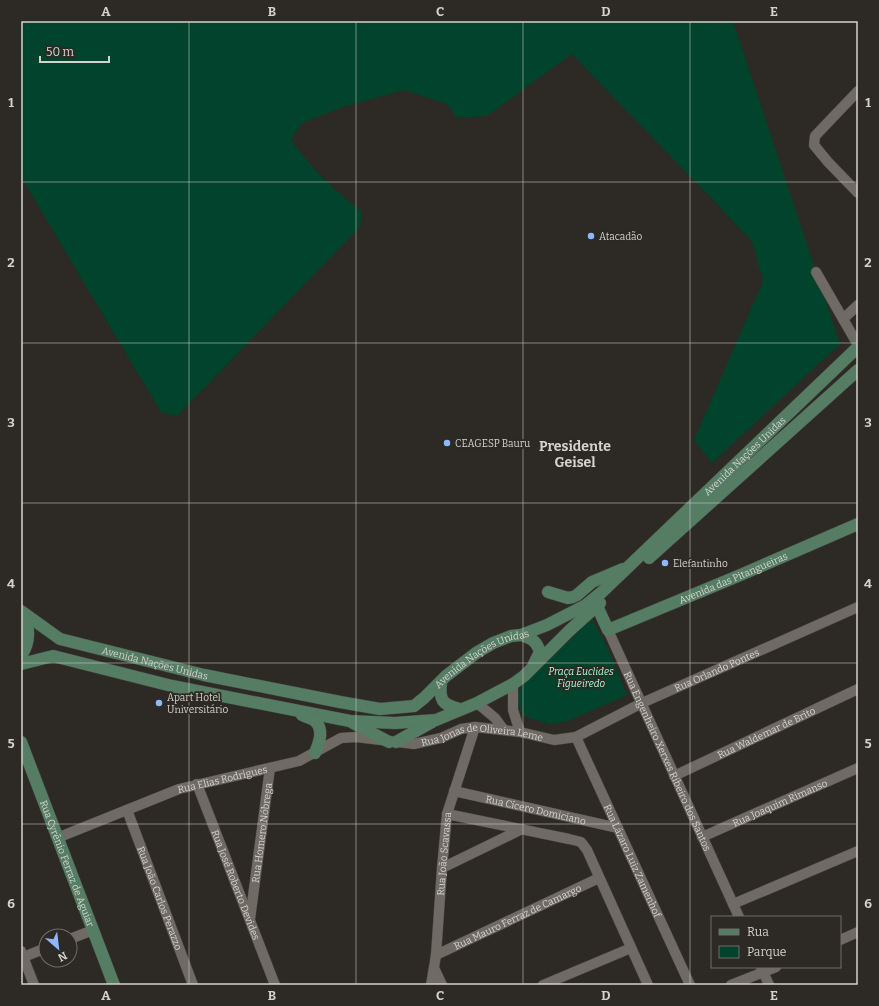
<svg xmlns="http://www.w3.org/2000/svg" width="879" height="1006" viewBox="0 0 879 1006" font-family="Bitter,serif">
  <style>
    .green { fill: #01432c }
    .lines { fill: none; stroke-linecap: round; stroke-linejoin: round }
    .street-casing { stroke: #47443f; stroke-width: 11 }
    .secondary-casing { stroke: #47443f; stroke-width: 13 }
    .street { stroke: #6f6b64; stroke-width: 10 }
    .secondary { stroke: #547d64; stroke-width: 12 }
    .grid { fill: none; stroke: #d4d2ce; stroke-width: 1; stroke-opacity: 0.55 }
    .poi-dot { fill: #8eb8fd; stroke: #2d2924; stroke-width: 1.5 }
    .labels { text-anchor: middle; stroke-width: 3.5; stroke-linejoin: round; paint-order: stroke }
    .poi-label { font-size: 10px; fill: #d4d2ce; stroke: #2d2924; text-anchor: start }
    .street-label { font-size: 10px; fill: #d4d2ce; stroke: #2d2924 }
    .park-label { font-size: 10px; font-style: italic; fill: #a2fbd0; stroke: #2d2924 }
    .district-label { font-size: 14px; font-weight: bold; fill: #d4d2ce; stroke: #2d2924 }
    .neatline { fill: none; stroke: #d4d2ce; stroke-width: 1.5 }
    .grid-label { font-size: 13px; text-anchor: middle; font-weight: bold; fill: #d4d2ce }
  </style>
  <rect width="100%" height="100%" fill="#2d2924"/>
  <g class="green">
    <polygon points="21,21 733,21 840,344 712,463 694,440 763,281 752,241 572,54 487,116 457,118 447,104 404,90 343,107 302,123 291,140 309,163 331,186 362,212 360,227 177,416 161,412 21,177"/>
    <polygon points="592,619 606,644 627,695 568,721 550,724 523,716 516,699 523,683"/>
  </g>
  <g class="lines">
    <defs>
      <g id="street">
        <polyline points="858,91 815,136 814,145 828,162 858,193"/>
        <polyline points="816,272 858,345"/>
        <polyline points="843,319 858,305"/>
        <path id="s1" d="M608 630 739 917"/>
        <polyline points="513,684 513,710 520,732"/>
        <polyline points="477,703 495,718 504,730"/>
        <path id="s2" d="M576 737 690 985"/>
        <path id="s3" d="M674 776 858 689"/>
        <path id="s4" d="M197 784 275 985"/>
        <path id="s5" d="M454 791 618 828"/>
        <path id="s6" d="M127 810 193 985"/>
        <polyline points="447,814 569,839 581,842 587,850 648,985"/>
        <path id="s7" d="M702 837 858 768"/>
        <path id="s8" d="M57 838 179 789 299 761 341 738 356 737 414 744 441 738 461 729 475 727 520 732 554 740 576 737 642 703 858 607"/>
        <polyline points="442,868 522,829"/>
        <polyline points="733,904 858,851"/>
        <path id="s9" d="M250 919 270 768"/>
        <polyline points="70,939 93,930"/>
        <polyline points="840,940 858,932"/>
        <polyline points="21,951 34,985"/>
        <path id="s10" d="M436 955 599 878"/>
        <polyline points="21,958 46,948"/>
        <polyline points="761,967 769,985"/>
        <polyline points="434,968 442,985"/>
        <path id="s11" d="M431 985 436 955 442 868 447 814 475 727"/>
        <polyline points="543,985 631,948"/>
        <polyline points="731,985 776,967"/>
      </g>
      <g id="secondary">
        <polyline points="649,558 858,370"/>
        <polyline points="548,592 568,598 573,597 577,595 592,582 623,569"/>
        <path id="s12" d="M597 606 608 630 738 576 858 524"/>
        <path id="s13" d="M21 611 60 639 204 675 340 702 380 709 414 706 424 698 446 676 476 653 493 643 511 636 521 635 547 625 586 605 602 592 858 347"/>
        <path d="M21 613C31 626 30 643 21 656"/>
        <path d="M521 635C532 639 536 640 540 652L534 664"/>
        <polyline points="21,664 53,656 172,686 350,721 395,723 436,720 477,703 513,684 524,676 569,631 600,603"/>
        <path d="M441 682C439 700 442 705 460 709"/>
        <path d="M302 715C306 717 311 718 314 720 325 729 319 743 315 753"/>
        <polyline points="353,723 389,742"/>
        <path id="s14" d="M21 742 114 985"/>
        <polyline points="396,742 432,722"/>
      </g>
    </defs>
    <use href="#street" class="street-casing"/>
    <use href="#secondary" class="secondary-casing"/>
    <use href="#street" class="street"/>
    <use href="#secondary" class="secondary"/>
  </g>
  <path class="grid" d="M189 21V985M356 21V985M523 21V985M690 21V985M21 182H858M21 343H858M21 503H858M21 663H858M21 824H858"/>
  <g class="poi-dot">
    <circle cx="591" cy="236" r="4"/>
    <circle cx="447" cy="443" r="4"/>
    <circle cx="665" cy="563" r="4"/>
    <circle cx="159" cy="703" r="4"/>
  </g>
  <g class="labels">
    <g class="poi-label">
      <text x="599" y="240">Atacadão</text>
      <text x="455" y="447">CEAGESP Bauru</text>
      <text x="673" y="567">Elefantinho</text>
      <text x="167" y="701">Apart Hotel<tspan x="167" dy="12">Universitário</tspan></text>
    </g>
    <g class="street-label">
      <text dy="4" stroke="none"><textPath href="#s13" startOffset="830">Avenida Nações Unidas</textPath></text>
      <text dy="4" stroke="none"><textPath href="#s12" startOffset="162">Avenida das Pitangueiras</textPath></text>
      <text dy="4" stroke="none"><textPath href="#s13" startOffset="494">Avenida Nações Unidas</textPath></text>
      <text dy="4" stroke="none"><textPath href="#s13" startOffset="146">Avenida Nações Unidas</textPath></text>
      <text dy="4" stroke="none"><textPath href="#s8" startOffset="698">Rua Orlando Pontes</textPath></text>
      <text dy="4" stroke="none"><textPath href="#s3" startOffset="102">Rua Waldemar de Brito</textPath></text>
      <text dy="4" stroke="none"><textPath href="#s8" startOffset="446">Rua Jonas de Oliveira Leme</textPath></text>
      <text dy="4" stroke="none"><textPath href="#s1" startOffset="144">Rua Engenheiro Xerxes Ribeiro dos Santos</textPath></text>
      <text dy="4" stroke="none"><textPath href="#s8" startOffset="176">Rua Elias Rodrigues</textPath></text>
      <text dy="4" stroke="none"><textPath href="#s7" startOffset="85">Rua Joaquim Rimanso</textPath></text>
      <text dy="4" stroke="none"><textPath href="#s5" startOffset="84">Rua Cícero Domiciano</textPath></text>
      <text dy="4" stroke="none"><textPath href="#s9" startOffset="87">Rua Homero Nóbrega</textPath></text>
      <text dy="4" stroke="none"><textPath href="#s11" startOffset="132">Rua João Scavassa</textPath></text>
      <text dy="4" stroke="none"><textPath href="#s2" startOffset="136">Rua Lázaro Luiz Zamenhof</textPath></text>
      <text dy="4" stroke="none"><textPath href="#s14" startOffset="130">Rua Cyrênio Ferraz de Aguiar</textPath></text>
      <text dy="4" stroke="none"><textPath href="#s4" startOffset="108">Rua José Roberto Devides</textPath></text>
      <text dy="4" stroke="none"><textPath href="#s6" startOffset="94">Rua João Carlos Perazzo</textPath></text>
      <text dy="4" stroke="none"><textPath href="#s10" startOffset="90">Rua Mauro Ferraz de Camargo</textPath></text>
    </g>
    <g class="park-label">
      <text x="581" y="675">Praça Euclides<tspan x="581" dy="12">Figueiredo</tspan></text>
    </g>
    <g class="district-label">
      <text x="575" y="451">Presidente<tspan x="575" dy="16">Geisel</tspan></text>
    </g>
  </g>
  <rect width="879" height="1006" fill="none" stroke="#2d2924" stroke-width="44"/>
  <rect x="711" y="916" width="130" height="52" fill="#2d2924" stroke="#706d68"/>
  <rect x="719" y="929" width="20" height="6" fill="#547d64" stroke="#706d68"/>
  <text x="747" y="936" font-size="12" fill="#d4d2ce">Rua</text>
  <rect x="719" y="946" width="20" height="12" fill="#01432c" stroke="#706d68"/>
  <text x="747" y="956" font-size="12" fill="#d4d2ce">Parque</text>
  <g transform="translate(58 948) rotate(152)"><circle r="19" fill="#2d2924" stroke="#706d68"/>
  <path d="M0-3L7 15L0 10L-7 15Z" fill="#8eb8fd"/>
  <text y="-6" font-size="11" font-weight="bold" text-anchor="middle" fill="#d4d2ce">N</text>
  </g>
  <path d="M40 56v6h69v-6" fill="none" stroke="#d4d2ce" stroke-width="2"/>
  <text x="46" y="56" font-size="12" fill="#d4d2ce" stroke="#2d2924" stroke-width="3" paint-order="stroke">50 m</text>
  <rect x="22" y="22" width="835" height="962" class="neatline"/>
  <g class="grid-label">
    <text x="106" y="16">A</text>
    <text x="272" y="16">B</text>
    <text x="440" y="16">C</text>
    <text x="606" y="16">D</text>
    <text x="774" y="16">E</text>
    <text x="11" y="107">1</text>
    <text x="868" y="107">1</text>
    <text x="11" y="267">2</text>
    <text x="868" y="267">2</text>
    <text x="11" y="427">3</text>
    <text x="868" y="427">3</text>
    <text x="11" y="588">4</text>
    <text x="868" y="588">4</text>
    <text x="11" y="748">5</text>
    <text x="868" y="748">5</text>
    <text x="11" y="908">6</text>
    <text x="868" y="908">6</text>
    <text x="106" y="1000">A</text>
    <text x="272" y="1000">B</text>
    <text x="440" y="1000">C</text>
    <text x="606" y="1000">D</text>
    <text x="774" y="1000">E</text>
  </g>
</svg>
